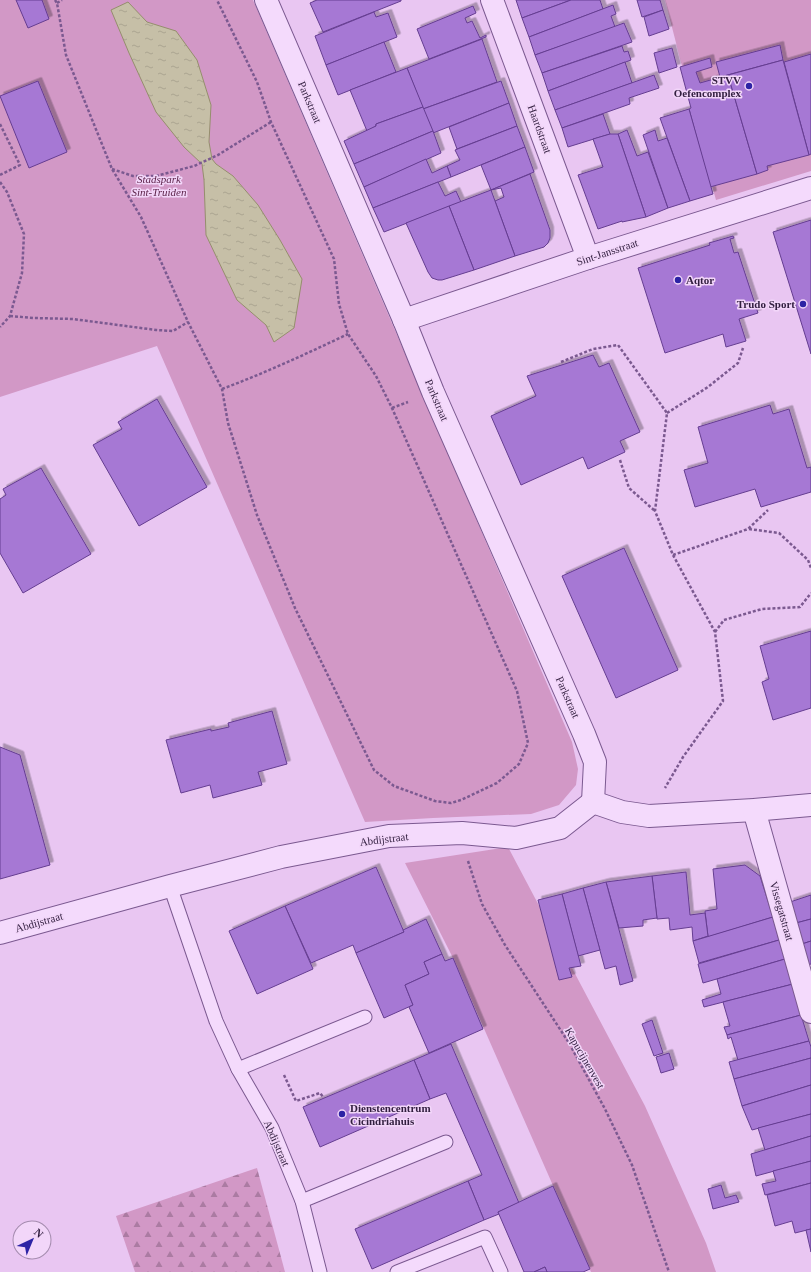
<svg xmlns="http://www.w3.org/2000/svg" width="811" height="1272" viewBox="0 0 811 1272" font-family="'Times New Roman',serif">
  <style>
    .forest { fill: url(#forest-firs) }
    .park { fill: #d298c6 }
    .water { fill: url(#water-ripples); stroke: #958e6d }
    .building { fill: #a678d4; stroke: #653d91; filter: url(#shadow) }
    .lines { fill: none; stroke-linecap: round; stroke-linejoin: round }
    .lane-casing { stroke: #7b5990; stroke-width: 15 }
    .street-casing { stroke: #7b5990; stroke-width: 24 }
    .path { stroke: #7b5990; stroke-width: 2.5; stroke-dasharray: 3 2; stroke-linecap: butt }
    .lane { stroke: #f4dafc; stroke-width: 13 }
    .street { stroke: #f4dafc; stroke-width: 22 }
    .poi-dot { fill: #2d23a5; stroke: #f2d6f9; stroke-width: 1.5 }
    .labels { text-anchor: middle; stroke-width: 3; stroke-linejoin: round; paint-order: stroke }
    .poi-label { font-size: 11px; font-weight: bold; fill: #311e3f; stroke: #f2d6f9; text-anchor: end }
    .street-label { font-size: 11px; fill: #311e3f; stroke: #f2d6f9 }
    .park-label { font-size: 11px; font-style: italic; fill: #5d234a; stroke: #f2d6f9 }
  </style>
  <defs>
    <pattern id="forest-firs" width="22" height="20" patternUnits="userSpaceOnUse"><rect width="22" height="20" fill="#d298c6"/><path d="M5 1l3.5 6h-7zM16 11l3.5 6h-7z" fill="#ab7ba2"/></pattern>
    <pattern id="water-ripples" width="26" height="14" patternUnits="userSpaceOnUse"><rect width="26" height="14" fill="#c6bfa7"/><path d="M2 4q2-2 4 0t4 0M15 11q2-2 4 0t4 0" fill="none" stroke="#aba491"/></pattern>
    <filter id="shadow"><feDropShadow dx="3.5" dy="-3.5" stdDeviation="0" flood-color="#0004"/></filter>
  </defs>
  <rect width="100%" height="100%" fill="#e9c6f2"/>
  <polygon class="forest" points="257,1168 285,1272 135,1272 116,1216"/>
  <g class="park">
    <polygon points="0,0 253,0 572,742 578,769 576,785 559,805 531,814 433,818 365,822 157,346 0,397"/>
    <polygon points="665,0 811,0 811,171 716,200 691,110 693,109"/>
    <polygon points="508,847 645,1106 706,1243 716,1272 591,1272 453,958 405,863"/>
  </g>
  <polygon class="water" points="128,2 147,22 176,31 197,60 211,105 209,142 212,159 216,164 233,176 258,205 280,240 302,279 294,328 274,342 266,325 237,300 206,235 204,180 202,164 184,147 156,112 129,53 111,10"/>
  <g class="building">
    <polygon points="16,0 42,0 49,19 28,28"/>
    <polygon points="317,0 401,0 401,1 323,32 310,3"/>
    <polygon points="516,0 571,0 522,18"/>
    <polygon points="571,0 600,0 603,9 529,37 522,18"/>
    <polygon points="637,0 660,0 663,10 642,17"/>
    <polygon points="613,5 616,14 611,16 615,27 535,55 529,37"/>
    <polygon points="473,6 476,13 465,18 467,23 472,21 480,38 486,35 486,37 429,59 417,29"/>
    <polygon points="663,10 669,29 649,36 644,17"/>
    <polygon points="374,12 376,17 388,13 397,37 326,65 315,36"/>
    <polygon points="624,23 632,42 542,73 535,55"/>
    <polygon points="482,39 497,82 423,109 407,68"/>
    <polygon points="384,42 396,72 338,95 326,65"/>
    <polygon points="780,45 783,60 720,77 716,62"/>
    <polygon points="622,46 624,52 628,51 631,60 548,91 542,73"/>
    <polygon points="672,48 677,67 659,73 654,53"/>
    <polygon points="811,54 811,154 809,155 784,62"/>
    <polygon points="710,58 712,67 696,72 700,83 728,75 757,174 710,187 689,109 691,108 680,67"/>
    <polygon points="783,60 809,155 767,166 768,170 757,174 728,75"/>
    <polygon points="625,62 632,83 555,110 548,91"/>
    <polygon points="407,68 423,107 376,124 376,126 367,131 350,90"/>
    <polygon points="654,75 659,88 629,98 630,104 562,128 555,110"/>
    <polygon points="38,81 67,152 29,168 0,96"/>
    <polygon points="501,81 509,103 433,133 423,109"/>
    <polygon points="509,103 517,126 457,149 449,127"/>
    <polygon points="423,107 433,131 354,164 344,141 376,126 376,124"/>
    <polygon points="689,109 713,194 690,201 660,118"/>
    <polygon points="603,114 610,134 568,147 562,128"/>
    <polygon points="517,126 525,147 451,177 447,166 460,160 455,150"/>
    <polygon points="627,130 637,156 648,152 668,208 646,217 618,134"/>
    <polygon points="655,130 658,141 667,138 690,201 668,208 643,135"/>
    <polygon points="433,131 441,153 364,187 354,164"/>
    <polygon points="610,134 618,134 646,217 622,222 622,221 598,229 578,175 603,167 593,139"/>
    <polygon points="525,147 534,172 491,190 481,165"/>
    <polygon points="426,159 432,173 447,166 451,177 373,208 364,187"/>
    <polygon points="530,174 550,230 550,238 548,243 544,247 515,256 495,201 504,197 501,188 491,190"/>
    <polygon points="438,182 445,196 456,191 461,202 384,232 373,208"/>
    <polygon points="491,190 515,256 474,270 449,206"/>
    <polygon points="449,206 474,270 442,280 438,280 432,278 428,272 406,223"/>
    <polygon points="811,220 811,354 773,232"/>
    <polygon points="733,236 734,238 730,239 734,253 738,252 758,313 739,319 746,341 726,347 723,334 665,353 638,268 710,245 709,243"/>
    <polygon points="593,355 599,367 609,363 640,432 620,441 625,452 588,469 583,457 521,485 491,416 536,396 527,376"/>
    <polygon points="157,399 207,487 139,526 93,445 122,429 118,422"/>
    <polygon points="770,405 773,414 789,409 807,468 811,467 811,492 761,507 755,489 695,507 684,470 708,463 698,427"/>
    <polygon points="41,468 91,554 23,593 0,553 0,499 6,495 3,489"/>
    <polygon points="624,548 678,670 616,698 562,576"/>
    <polygon points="811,631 811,708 773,720 762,682 769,679 760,646"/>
    <polygon points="272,711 287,764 258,772 262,785 213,798 210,785 181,793 166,740 211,729 211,731 229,727 228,723"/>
    <polygon points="0,747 20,755 50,865 0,879"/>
    <polygon points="745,865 760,876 773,917 708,937 705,911 717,909 713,869"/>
    <polygon points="376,867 404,932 356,953 353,945 311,963 285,906"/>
    <polygon points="686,872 690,915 705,913 708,936 693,941 692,927 670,930 669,918 657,919 652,876"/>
    <polygon points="652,876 657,918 643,920 643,926 619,928 606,882"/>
    <polygon points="606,882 633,981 620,985 616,966 605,969 583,888"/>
    <polygon points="583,888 600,950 578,956 562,894"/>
    <polygon points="562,894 581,966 569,968 572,977 559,980 538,900"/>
    <polygon points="811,895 811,919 796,923 790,902"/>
    <polygon points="285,906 313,969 257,994 229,931"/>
    <polygon points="773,917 779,940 699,963 693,941"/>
    <polygon points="426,919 442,954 424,962 429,974 405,985 413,1005 384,1018 356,953 404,932 403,930"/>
    <polygon points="811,919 811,941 802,944 796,923"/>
    <polygon points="779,940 785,959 703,983 698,964"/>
    <polygon points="811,941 811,964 808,965 802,944"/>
    <polygon points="442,954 445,961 453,958 483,1029 429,1053 409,1007 413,1005 405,985 429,974 424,962"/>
    <polygon points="785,959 793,984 704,1007 702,1000 721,994 717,979"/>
    <polygon points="793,984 801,1015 727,1035 724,1027 730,1026 723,1002"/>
    <polygon points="801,1015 809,1041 738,1060 731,1037 728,1039 727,1035"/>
    <polygon points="652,1020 663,1053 654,1056 642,1024"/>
    <polygon points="809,1041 811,1047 811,1058 734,1079 729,1062"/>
    <polygon points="451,1044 519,1203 498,1212 499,1214 484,1220 468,1181 482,1175 446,1093 430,1099 414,1060"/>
    <polygon points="669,1053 674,1069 661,1073 656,1057"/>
    <polygon points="811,1058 811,1085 742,1106 734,1079"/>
    <polygon points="414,1060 430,1099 320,1147 303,1107"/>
    <polygon points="811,1085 811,1114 752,1130 742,1106"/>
    <polygon points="811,1114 811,1136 765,1150 758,1128"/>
    <polygon points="811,1136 811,1161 756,1176 751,1154"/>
    <polygon points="811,1161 811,1183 765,1195 762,1184 776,1181 773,1171"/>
    <polygon points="468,1181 484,1220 372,1269 355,1229"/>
    <polygon points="811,1183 811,1229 795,1233 792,1221 775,1226 767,1195"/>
    <polygon points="721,1185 725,1198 736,1195 739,1202 713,1209 708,1189"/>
    <polygon points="553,1186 590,1269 583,1272 547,1272 545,1267 534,1272 524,1272 498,1212"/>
    <polygon points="811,1229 811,1252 806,1230"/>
    <polygon points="545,1267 547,1272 534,1272"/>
  </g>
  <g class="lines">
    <defs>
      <g id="lane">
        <polyline points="170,886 216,1021 238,1069 272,1128 302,1201 320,1272"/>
        <polyline points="238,1069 365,1017"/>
        <polyline points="302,1201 446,1142"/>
        <polyline points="397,1272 485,1237 501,1272"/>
      </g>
      <g id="street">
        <polyline points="266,0 404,320 433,392 584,734 595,762 593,802"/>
        <polyline points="492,0 588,258"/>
        <polyline points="404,320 588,258 811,188"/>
        <polyline points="593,802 622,812 649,816 754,810 811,805"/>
        <polyline points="754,810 811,1012"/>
        <polyline points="0,933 170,886 281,857 389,836 462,833 516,838 560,828 593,802"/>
      </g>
    </defs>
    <use href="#lane" class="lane-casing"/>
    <use href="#street" class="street-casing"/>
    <g class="path">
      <polyline points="55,0 57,3 66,55 112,169 141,217 188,322 222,389 228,423 257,515 295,608 374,770 394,786 435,801 451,803 461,800 497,783 519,764 528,743 517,691 392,408 376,376 348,334 339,304 334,259 271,122 257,82 217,0"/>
      <polyline points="57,3 62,0"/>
      <polyline points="0,124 20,165 0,175"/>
      <polyline points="112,169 133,176 156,176 194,166 218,155 271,122"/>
      <polyline points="0,182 7,192 24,234 22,273 10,316 0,327"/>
      <polyline points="10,316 33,318 73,319 156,330 173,331 188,322"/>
      <polyline points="561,362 593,349 618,345 667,413 655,511 673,555 715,632 723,701 683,757 665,788"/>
      <path d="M222 389C265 373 306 354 348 334"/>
      <polyline points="392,408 408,402"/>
      <polyline points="667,413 708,387 738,363 743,348"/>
      <polyline points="620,460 629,488 655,511"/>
      <polyline points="749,529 779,533 808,560 811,568"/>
      <polyline points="673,555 748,529 768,510"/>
      <polyline points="715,632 724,620 762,609 800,607 811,593"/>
      <polyline points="468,861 482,904 505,945 569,1043 605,1109 632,1165 669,1272"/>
      <polyline points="284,1075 296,1101 320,1093 324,1098"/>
    </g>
    <use href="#lane" class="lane"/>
    <use href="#street" class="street"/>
  </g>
  <g class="poi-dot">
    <circle cx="749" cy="86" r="4"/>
    <circle cx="678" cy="280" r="4"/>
    <circle cx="803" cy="304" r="4"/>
    <circle cx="342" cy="1114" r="4"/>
  </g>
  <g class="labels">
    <g class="poi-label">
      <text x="741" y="84">STVV<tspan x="741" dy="13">Oefencomplex</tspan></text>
      <text x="686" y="284" text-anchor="start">Aqtor</text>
      <text x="795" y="308">Trudo Sport</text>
      <text x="350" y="1112" text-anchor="start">Dienstencentrum<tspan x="350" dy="13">Cicindriahuis</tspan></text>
    </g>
    <g class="street-label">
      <text transform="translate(310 102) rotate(67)" y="4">Parkstraat</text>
      <text transform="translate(540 129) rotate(70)" y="4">Haardstraat</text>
      <text transform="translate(607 252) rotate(-18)" y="4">Sint-Jansstraat</text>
      <text transform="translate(437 400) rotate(67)" y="4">Parkstraat</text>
      <text transform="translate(568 697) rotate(66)" y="4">Parkstraat</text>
      <text transform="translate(384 839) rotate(-7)" y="4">Abdijstraat</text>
      <text transform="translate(782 911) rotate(74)" y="4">Vissegatstraat</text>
      <text transform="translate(39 922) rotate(-16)" y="4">Abdijstraat</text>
      <text transform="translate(585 1058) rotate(60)" y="4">Kapucijnenvest</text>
      <text transform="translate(277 1143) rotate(66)" y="4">Abdijstraat</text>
    </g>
    <g class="park-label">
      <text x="159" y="183">Stadspark<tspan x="159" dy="13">Sint-Truiden</tspan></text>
    </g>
  </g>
  <g transform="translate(32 1240) rotate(44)"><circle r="19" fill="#f2d6f9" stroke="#a58caf"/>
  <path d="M0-3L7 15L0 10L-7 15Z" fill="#2d23a5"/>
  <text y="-6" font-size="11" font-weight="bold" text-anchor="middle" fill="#311e3f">N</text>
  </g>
</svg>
